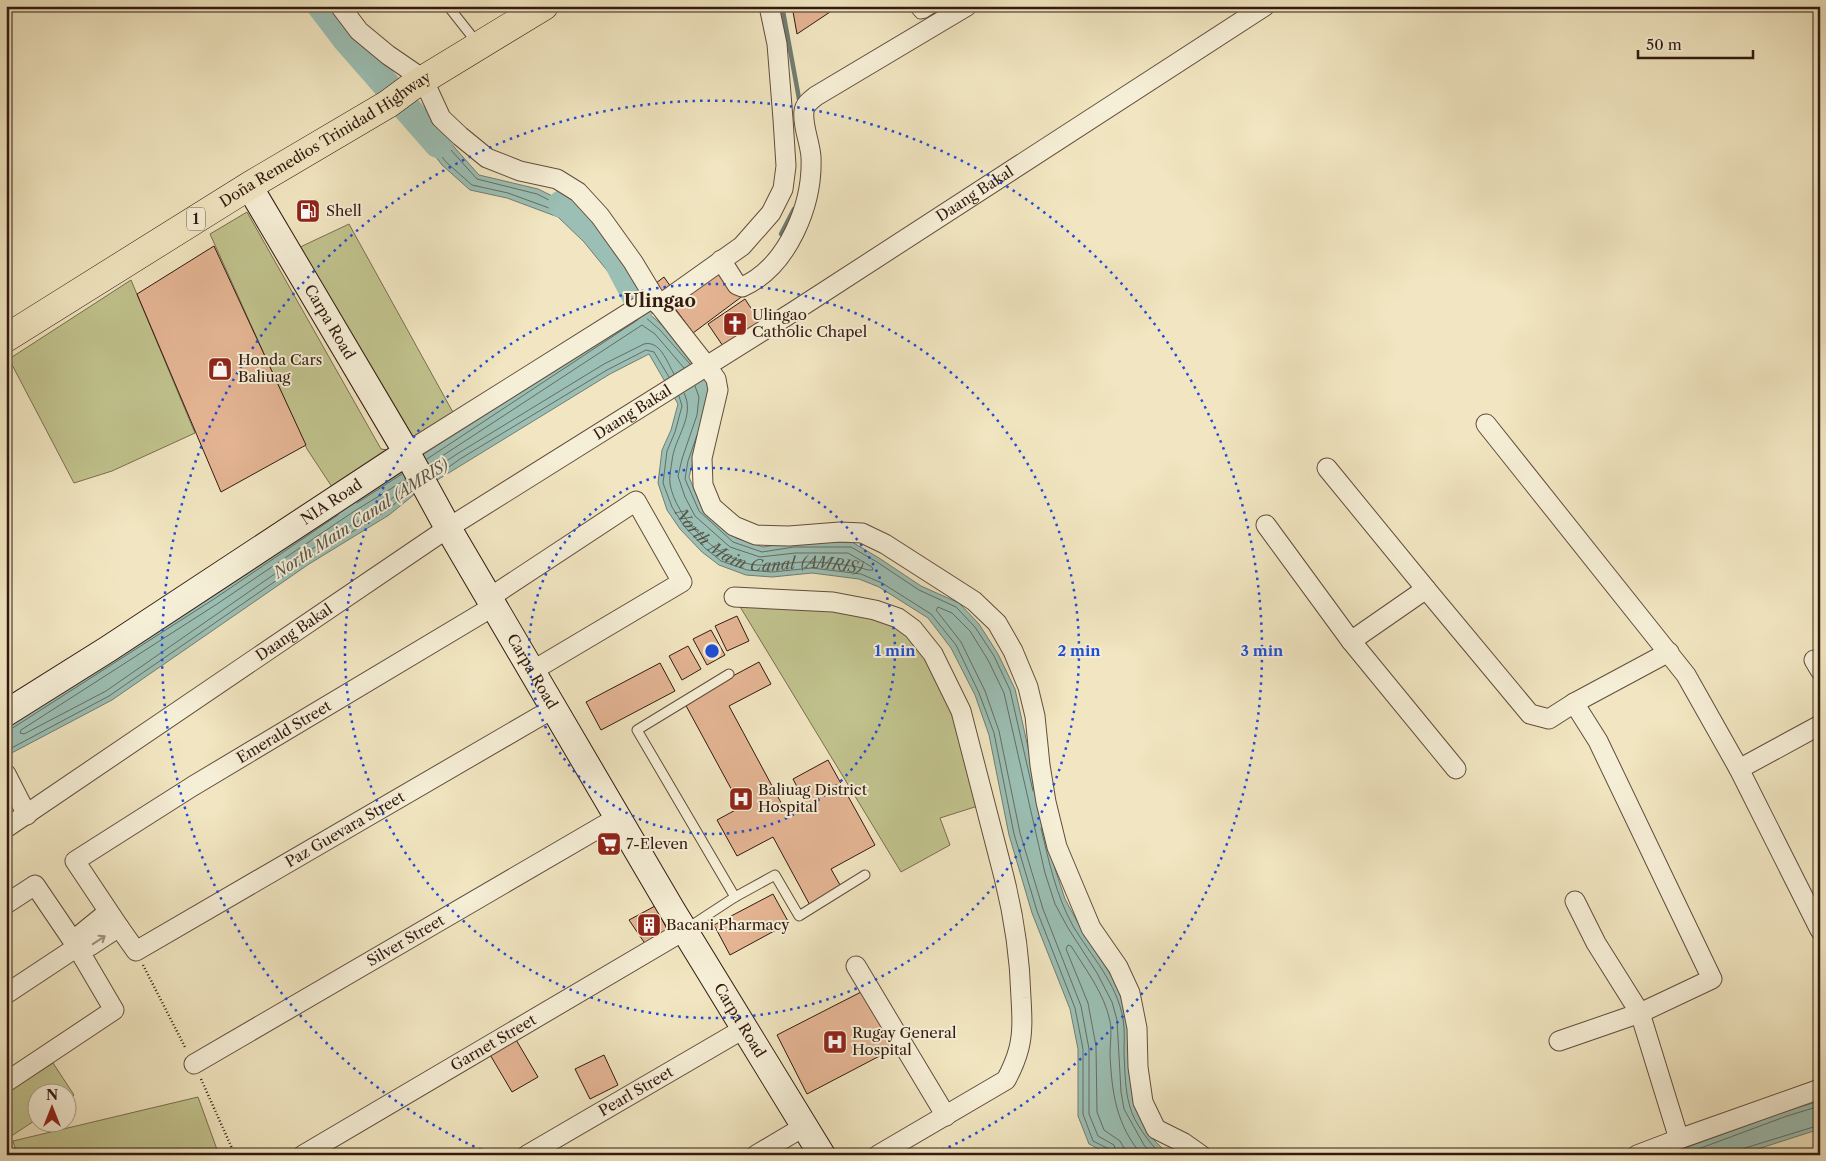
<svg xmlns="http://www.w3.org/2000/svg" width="1826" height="1161" viewBox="0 0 1826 1161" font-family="'Libre Caslon Text',serif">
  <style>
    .green { fill: #c1c38e; stroke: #7a6e50 }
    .water { fill: #9bbfb4; stroke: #717d73 }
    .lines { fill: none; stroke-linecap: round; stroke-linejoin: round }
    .shore { stroke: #666c62; stroke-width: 1 }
    .stream { stroke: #717d73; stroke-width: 4.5 }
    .river { stroke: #9bbfb4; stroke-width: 28 }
    .building { fill: #e5b594; stroke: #321a11 }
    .lane-casing { stroke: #624d3d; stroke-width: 11 }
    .street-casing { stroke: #624d3d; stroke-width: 21 }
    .secondary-casing { stroke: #321a11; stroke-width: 28 }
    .highway-casing { stroke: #321a11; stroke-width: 29 }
    .path { stroke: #321a11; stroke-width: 2.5; stroke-dasharray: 1 2.5; stroke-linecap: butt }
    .lane { stroke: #f6efd7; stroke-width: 9 }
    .street { stroke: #f6efd7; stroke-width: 19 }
    .secondary { stroke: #f6efd7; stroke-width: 26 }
    .highway { stroke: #f1e6c1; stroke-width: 28 }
    .oneway { stroke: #9e8f7e }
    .ring { fill: none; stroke: #1d4ed8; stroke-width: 2.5; stroke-dasharray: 2.5 5 }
    .labels { text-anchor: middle; stroke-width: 4; stroke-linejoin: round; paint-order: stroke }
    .shield { fill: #f6efd7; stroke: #6d5a4c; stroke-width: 1 }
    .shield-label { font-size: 14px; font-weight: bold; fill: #321a11 }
    .street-label { font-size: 15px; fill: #321a11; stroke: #f6efd7 }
    .poi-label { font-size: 15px; fill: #321a11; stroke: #f6efd7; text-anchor: start }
    .water-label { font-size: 16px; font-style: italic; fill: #57544a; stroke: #f6efd7 }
    .quarter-label { font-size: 18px; font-weight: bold; fill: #321a11; stroke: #f6efd7 }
    .centre { fill: #1d4ed8; stroke: #f6efd7; stroke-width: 2.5 }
    .ring-label { font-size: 15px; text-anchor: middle; font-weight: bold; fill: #1d4ed8; stroke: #f6efd7; stroke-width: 4; stroke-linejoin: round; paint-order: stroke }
  </style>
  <rect width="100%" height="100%" fill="#f1e6c1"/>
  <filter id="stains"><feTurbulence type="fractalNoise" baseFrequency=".004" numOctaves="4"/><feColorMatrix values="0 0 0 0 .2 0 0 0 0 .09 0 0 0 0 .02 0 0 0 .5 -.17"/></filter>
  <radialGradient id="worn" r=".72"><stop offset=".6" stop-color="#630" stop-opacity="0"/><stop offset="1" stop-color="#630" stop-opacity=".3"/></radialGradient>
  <g class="green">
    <polygon points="247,212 381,449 389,450 334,490 307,449 210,234"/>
    <polygon points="349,224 455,416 412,443 296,249"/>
    <polygon points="131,280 195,433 112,471 74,483 9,359"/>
    <polygon points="749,595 903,622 938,680 971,748 981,805 940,818 950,845 901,872 739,605"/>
    <polygon points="53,1063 74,1095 68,1100 68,1094 38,1094 37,1119 10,1137 6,1130 6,1093"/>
    <polygon points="198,1097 219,1155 17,1155 13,1141"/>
  </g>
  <g class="water">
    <polygon points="423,112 479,175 538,189 575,207 628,279 645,310 663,326 696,364 707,383 710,397 689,477 702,508 736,538 763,547 794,542 852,542 879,558 921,586 959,603 979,624 998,654 1015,689 1055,869 1065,899 1078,923 1116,983 1128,1018 1132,1091 1135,1107 1153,1139 1169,1155 1110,1155 1089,1144 1078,1116 1078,1049 1070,1009 1032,913 1009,835 989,735 975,695 951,648 928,618 879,587 859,579 812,573 772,577 746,575 719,565 702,552 680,529 667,510 658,483 662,450 671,430 678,404 649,354 610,374 416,493 389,515 309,564 112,700 6,756 6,726 347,503 552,372 636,315 631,300 584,242 558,217 507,198 470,190 442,165 408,120"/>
    <polygon points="1820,1101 1820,1129 1739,1155 1666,1155 1786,1111"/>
  </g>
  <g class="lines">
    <g class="shore">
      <polygon points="421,119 424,120 477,179 537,194 571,211 586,231 586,233 582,234 560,212 508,193 472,185 446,162 417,124 418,121"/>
      <polyline points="644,316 660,330 690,364"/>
      <path id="s1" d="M684 393C696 416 674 438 672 461 671 468 669 477 670 484 676 518 715 557 749 564 770 568 791 561 813 562 828 562 843 565 858 567 863 568 868 571 873 570L872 567 848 553H795L760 557 730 547 695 516 685 497 678 476 682 459 697 415 699 397 695 386"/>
      <polyline points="679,396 682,406 675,432 667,451 663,483 672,507 684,526 705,548 721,561 747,570 772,572 812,568 861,574 882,583 931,614 956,645 979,693 994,733 1014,834 1037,911 1075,1008 1083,1049 1083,1114 1093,1141 1109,1149 1111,1155"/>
      <polyline points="697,435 688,461 685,479 699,511 733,542 762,552 794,547 851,547 877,562 919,590 956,607 975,627 994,656 1010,690 1033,791"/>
      <polyline points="427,459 639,319"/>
      <polyline points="430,464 642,325 655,334 684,368"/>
      <path d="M433 470 457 454 604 364 644 344C660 340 667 362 674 374"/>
      <polyline points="436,476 460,459 607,370 646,350 654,352 669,377"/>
      <polyline points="405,480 353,512 217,604 21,730 20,733 24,734 106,691 302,555 383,506 408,485"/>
      <polyline points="357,503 402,474"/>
      <polyline points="6,730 11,729 214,599 338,515"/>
      <polyline points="6,751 109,696 306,560 386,511 411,490"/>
      <path d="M1041 828C1049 862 1056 895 1073 926 1091 956 1117 983 1123 1019 1125 1031 1124 1042 1124 1054 1125 1071 1125 1091 1130 1107 1134 1123 1150 1143 1161 1155"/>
      <polyline points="1117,1155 1114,1145 1098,1136 1089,1114 1089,1049 1081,1006 1043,909 1020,833 999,731 985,691 961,642 936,610 938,607 952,613 970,631 988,660 1004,693 1045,873 1055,904 1068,928 1097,973 1112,1002 1117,1020 1121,1092 1124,1109 1144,1145 1152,1155"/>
      <path d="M1125 1155 1124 1148 1120 1141 1104 1130 1097 1112 1096 1046 1088 1003 1066 949 1068 945 1071 946C1086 970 1104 993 1110 1021 1112 1032 1110 1044 1110 1055 1112 1093 1116 1125 1142 1155"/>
      <polyline points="1682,1155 1787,1116 1820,1106"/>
      <polyline points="1741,1155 1742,1150 1745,1148 1820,1125"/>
    </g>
    <g class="stream">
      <polyline points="782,6 800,104"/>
      <polyline points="781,234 794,209"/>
    </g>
    <g class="river">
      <polyline points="321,6 346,39 438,144"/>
      <polyline points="562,204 571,207 611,249 641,306"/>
    </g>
  </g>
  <g class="building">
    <polygon points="792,6 839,6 797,34"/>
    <polygon points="214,246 306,445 221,492 137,294"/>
    <polygon points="720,262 744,295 693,333 669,300"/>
    <polygon points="664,277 673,290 661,299 652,286"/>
    <polygon points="745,299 762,325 725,349 708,324"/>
    <polygon points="737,616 749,641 727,651 715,626"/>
    <polygon points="711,630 725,655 707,665 693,639"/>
    <polygon points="688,646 701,669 682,680 669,656"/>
    <polygon points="759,662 771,684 729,706 785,810 804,800 793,779 828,760 875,845 831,869 844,892 812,909 773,837 737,856 717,820 741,807 684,702"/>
    <polygon points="660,663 675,691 601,730 586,702"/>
    <polygon points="773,894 789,923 730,955 714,925"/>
    <polygon points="655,906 668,931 646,945 629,920"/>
    <polygon points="863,991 893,1049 807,1094 777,1035"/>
    <polygon points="515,1038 538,1077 512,1092 489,1053"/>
    <polygon points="604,1055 618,1085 590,1099 575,1069"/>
  </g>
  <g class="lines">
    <defs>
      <g id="lane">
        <polyline points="448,6 478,44"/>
        <polyline points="913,6 920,14 925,13 936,6"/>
        <polyline points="729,674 637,730 735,897"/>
        <polyline points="686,929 735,897 775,875 799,916 865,875"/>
      </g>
      <g id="street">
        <polyline points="340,6 359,31 388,55 423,79 441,118 460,136 487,158 520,171 557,179 578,192 600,216 633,262 659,305 706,365 716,379 718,390 702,458 703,485 712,507 734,526 756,535 789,536 840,532 862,533 885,544 974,601 997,623 1013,651 1028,687 1035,716 1040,765 1046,802 1057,847 1091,928 1118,967 1130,993 1137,1028 1138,1067 1143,1102 1156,1129 1184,1143 1201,1155"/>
        <path d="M721 260 737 285 742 287C788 267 813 204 811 157 810 142 802 125 804 111 805 104 811 100 816 96L967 6"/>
        <polyline points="1486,424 1686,675 1739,769 1820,930"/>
        <polyline points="409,451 651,299 659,305 742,246 771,213 783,189 786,166 783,119 777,44 769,6"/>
        <polyline points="1327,468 1426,589"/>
        <polyline points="1266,525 1351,641"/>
        <path d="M734 597 833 602 875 610 898 618 913 629 933 654 961 711 1004 877C1014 917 1020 957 1021 998 1022 1015 1023 1032 1019 1048 1016 1060 1012 1069 1006 1080L878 1155"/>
        <polyline points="489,598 636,501 682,582 532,671"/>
        <path id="s2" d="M494 606 193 786 75 861 119 927 136 951 554 708"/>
        <polyline points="1814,660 1820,670"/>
        <polyline points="1456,769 1351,641 1426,589 1530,714 1549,719 1574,703 1669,652"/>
        <polyline points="1739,769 1820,725"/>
        <polyline points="6,774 27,815"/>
        <path id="s3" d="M6 828 448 528 793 312 1265 6"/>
        <polyline points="1575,901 1596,943 1640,1013 1679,1139 1820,1089"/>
        <polyline points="6,904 35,885 77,947 114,1010 6,1082"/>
        <polyline points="77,947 81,934 108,912"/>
        <polyline points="856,966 946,1116"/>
        <polyline points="6,994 77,947 90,946 119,927"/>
        <polyline points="1559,1041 1640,1013 1712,979 1598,741 1574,703"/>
        <path id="s4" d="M194 1064 618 817"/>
        <path id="s5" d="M303 1155 685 930"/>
        <path id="s6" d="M527 1155 745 1028"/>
        <polyline points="756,1155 805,1126"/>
        <polyline points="1637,1155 1679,1139"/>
      </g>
      <g id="secondary">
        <path id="s7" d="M249 186 407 453 448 528 672 910 822 1155"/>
        <path id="s8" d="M6 713 108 649 409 451"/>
      </g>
      <g id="highway">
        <path id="s9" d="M6 338 249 186 388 104 411 87 544 6"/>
      </g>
    </defs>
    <use href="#lane" class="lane-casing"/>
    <use href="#street" class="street-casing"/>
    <use href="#secondary" class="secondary-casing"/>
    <use href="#highway" class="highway-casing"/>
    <g class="path">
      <polyline points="143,965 186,1049"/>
      <polyline points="201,1079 235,1155"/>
    </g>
    <use href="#lane" class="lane"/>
    <use href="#street" class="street"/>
    <use href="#secondary" class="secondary"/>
    <use href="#highway" class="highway"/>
  </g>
  <defs><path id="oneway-shaft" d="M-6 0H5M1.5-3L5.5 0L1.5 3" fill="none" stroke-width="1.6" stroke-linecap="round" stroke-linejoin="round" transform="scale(1.25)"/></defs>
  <use class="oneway" href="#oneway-shaft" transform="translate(99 940) rotate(-33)"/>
  <g class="ring">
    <circle cx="712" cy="651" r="183"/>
    <circle cx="712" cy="651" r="367"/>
    <path d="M488 1153A550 550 0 1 1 936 1153"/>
  </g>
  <defs>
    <symbol id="fuel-square" viewBox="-11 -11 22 22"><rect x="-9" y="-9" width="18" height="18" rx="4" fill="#8f2418" stroke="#f6efd7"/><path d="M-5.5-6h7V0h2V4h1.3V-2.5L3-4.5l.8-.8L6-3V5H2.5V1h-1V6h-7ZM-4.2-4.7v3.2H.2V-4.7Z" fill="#fff"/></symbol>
    <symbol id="church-square" viewBox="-11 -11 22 22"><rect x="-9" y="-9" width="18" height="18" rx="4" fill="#8f2418" stroke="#f6efd7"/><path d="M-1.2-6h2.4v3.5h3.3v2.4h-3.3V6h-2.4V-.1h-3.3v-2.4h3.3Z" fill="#fff"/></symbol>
    <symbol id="shop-square" viewBox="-11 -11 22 22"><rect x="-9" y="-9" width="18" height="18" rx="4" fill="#8f2418" stroke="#f6efd7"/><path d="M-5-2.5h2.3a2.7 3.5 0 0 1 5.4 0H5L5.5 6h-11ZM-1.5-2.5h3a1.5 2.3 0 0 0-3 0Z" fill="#fff"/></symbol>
    <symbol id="hospital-square" viewBox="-11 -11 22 22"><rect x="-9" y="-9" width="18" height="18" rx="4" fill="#8f2418" stroke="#f6efd7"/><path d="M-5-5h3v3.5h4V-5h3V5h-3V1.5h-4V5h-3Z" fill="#fff"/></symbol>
    <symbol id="supermarket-square" viewBox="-11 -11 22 22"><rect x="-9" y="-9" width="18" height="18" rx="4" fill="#8f2418" stroke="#f6efd7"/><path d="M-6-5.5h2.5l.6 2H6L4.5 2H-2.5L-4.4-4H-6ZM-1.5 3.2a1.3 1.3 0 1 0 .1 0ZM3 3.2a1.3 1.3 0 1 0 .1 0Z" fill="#fff"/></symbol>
    <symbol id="building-square" viewBox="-11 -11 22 22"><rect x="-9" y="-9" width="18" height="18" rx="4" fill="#8f2418" stroke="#f6efd7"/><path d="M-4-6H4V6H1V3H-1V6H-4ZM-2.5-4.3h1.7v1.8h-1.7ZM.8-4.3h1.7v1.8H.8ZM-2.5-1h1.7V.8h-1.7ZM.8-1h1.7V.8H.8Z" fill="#fff"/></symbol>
  </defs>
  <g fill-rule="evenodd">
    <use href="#fuel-square" x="294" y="197" width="28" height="28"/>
    <use href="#church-square" x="721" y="310" width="28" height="28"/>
    <use href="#shop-square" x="206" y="355" width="28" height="28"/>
    <use href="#hospital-square" x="727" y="785" width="28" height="28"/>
    <use href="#supermarket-square" x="595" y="830" width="28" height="28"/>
    <use href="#building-square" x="635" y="911" width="28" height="28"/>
    <use href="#hospital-square" x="821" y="1028" width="28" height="28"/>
  </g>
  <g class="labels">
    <rect class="shield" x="187" y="207.5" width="18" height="23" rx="4"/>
    <g class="shield-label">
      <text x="196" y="224">1</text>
    </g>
    <g class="street-label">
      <text dy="5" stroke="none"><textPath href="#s9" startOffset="376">Doña Remedios Trinidad Highway</textPath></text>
      <text dy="5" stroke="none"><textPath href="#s3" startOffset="1158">Daang Bakal</textPath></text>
      <text dy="5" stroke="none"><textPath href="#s7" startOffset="158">Carpa Road</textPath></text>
      <text dy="5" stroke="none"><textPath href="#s3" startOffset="752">Daang Bakal</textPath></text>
      <text dy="5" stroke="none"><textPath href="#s8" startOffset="388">NIA Road</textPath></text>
      <text dy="5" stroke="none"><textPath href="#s3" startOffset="348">Daang Bakal</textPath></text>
      <text dy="5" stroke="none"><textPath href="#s7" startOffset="562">Carpa Road</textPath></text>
      <text transform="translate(284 732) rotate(-31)" y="5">Emerald Street</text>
      <text dy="5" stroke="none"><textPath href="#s2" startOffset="841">Paz Guevara Street</textPath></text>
      <text dy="5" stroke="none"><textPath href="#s4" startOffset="245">Silver Street</textPath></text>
      <text dy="5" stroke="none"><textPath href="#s7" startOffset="968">Carpa Road</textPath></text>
      <text dy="5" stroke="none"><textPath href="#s5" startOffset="221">Garnet Street</textPath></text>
      <text dy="5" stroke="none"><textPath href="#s6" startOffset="126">Pearl Street</textPath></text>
    </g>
    <g class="poi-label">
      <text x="326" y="216">Shell</text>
      <text x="752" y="320">Ulingao<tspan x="752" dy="17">Catholic Chapel</tspan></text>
      <text x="238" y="365">Honda Cars<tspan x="238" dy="17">Baliuag</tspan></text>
      <text x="758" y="795">Baliuag District<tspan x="758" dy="17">Hospital</tspan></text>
      <text x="626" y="849">7-Eleven</text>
      <text x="666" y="930">Bacani Pharmacy</text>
      <text x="852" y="1038">Rugay General<tspan x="852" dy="17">Hospital</tspan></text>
    </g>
    <g class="water-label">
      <text transform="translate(361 518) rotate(-33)" y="6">North Main Canal (AMRIS)</text>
      <text dy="6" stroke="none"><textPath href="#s1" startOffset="224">North Main Canal (AMRIS)</textPath></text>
    </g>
    <g class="quarter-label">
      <text x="660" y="307">Ulingao</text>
    </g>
  </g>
  <circle cx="712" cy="651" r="8" class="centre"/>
  <g class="ring-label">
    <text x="895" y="656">1 min</text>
    <text x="1079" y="656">2 min</text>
    <text x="1262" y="656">3 min</text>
  </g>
  <rect width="1826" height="1161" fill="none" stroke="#f1e6c1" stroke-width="25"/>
  <rect x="8" y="8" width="1811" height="1146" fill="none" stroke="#321a11" stroke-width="2.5"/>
  <rect x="12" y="12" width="1801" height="1136" fill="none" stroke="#321a11"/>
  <g transform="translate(52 1108)"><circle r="24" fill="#f6efd7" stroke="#a89a88"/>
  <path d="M0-4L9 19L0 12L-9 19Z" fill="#8f2418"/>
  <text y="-8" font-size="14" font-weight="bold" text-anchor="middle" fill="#321a11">N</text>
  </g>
  <path d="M1638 50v8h115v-8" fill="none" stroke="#321a11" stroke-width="2.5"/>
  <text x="1646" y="50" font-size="15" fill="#321a11" stroke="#f6efd7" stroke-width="4" paint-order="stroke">50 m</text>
  <rect width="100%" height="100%" filter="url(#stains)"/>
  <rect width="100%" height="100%" fill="url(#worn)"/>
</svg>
